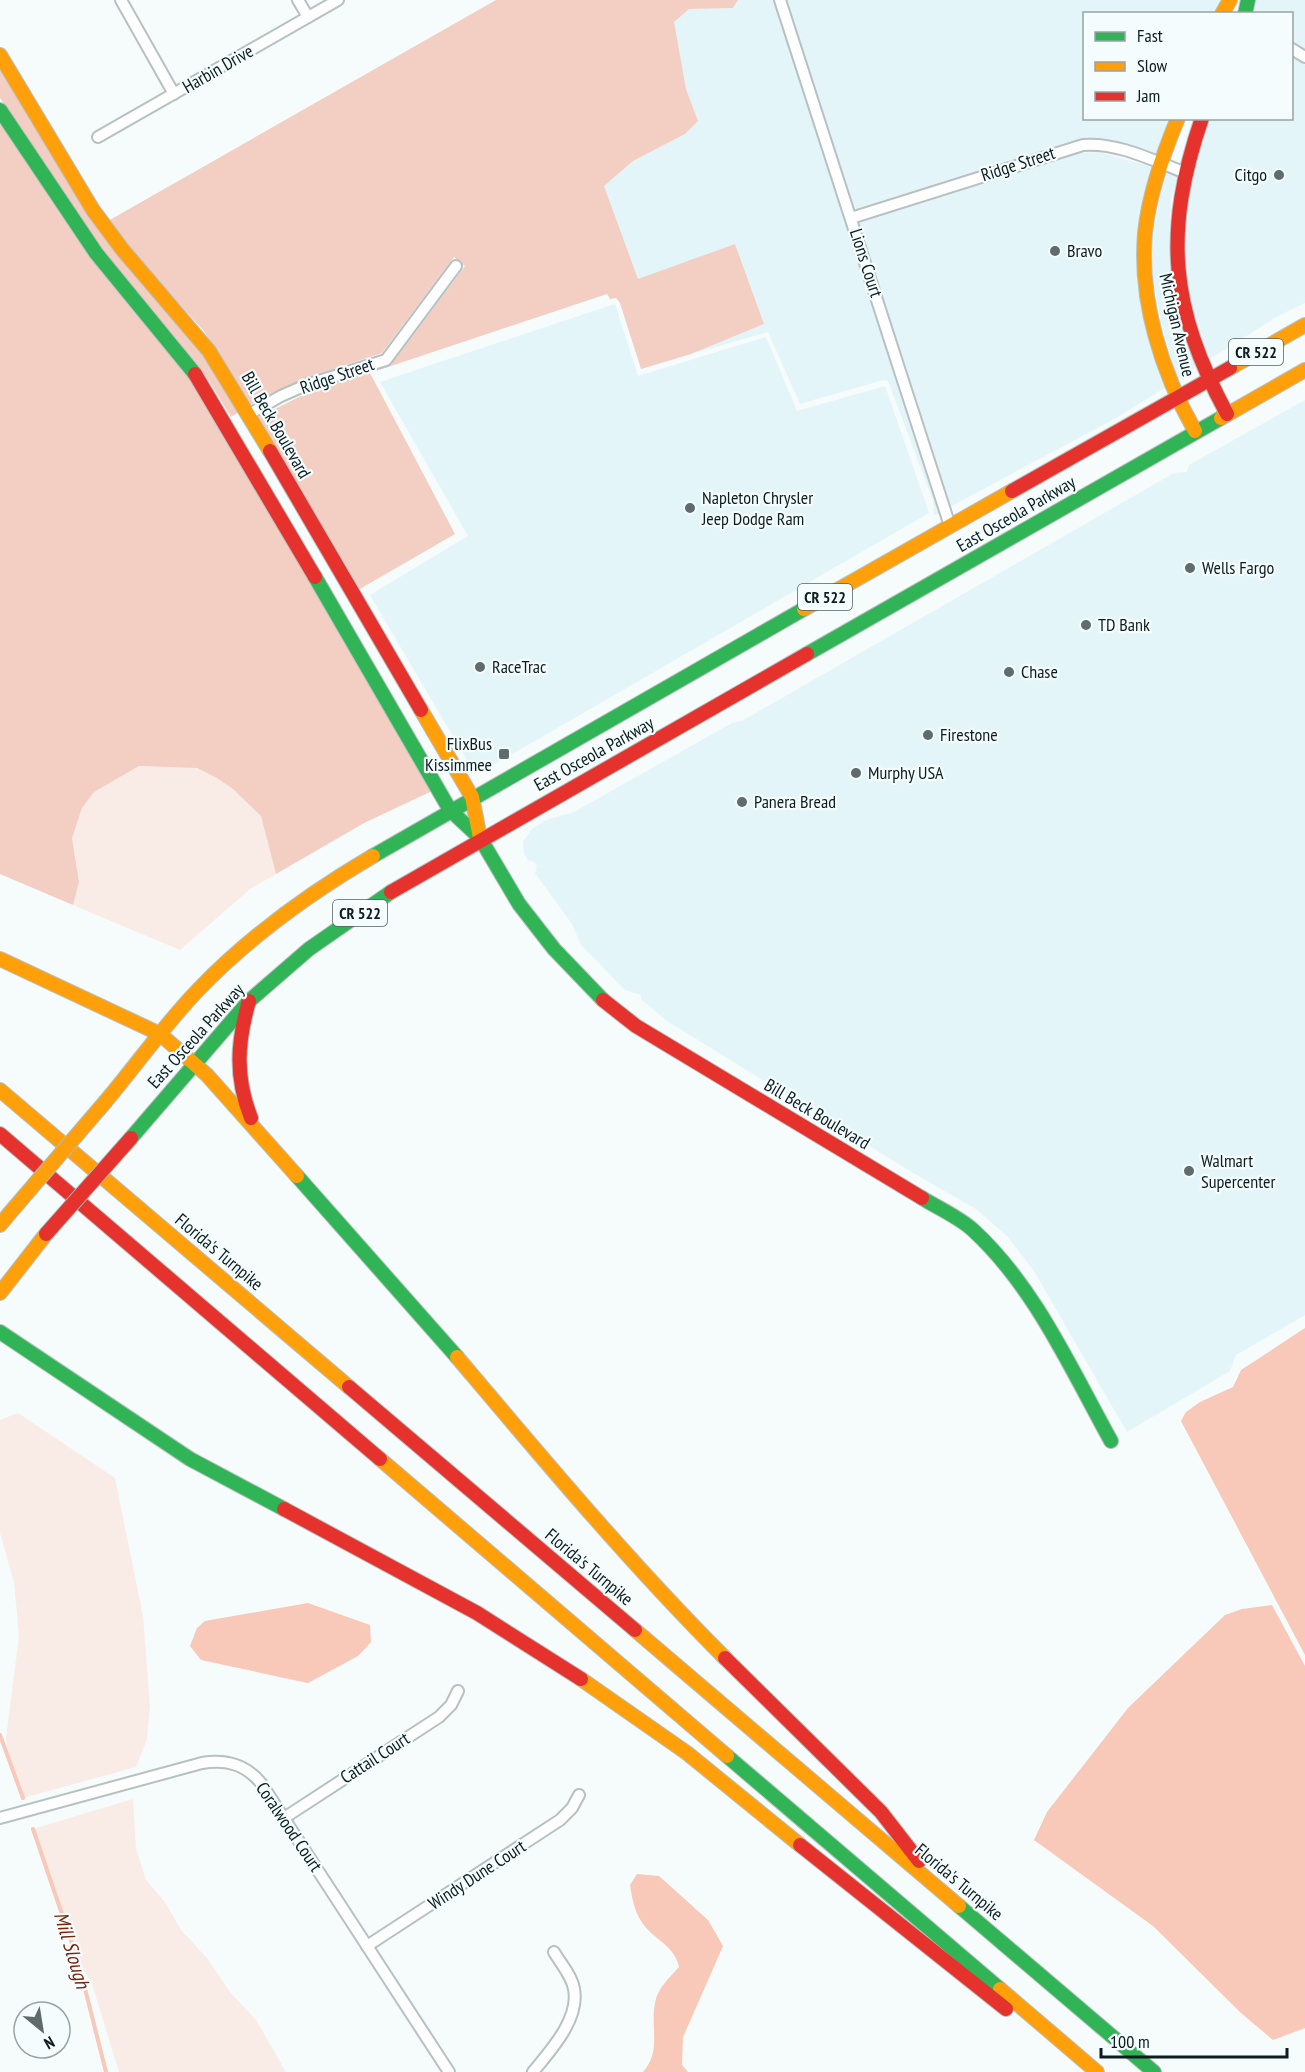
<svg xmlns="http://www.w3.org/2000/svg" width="1305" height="2072" viewBox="0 0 1305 2072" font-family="'PT Sans Narrow',sans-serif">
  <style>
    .built { fill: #e3f5f8 }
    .green { fill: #f9ece7 }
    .forest { fill: #f3cec3 }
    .water { fill: #f8c8b8 }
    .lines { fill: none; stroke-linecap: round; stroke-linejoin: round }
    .stream { stroke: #f8c8b8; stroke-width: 4 }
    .street-casing { stroke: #b7c1c2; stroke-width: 14 }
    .fast-casing { stroke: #b7c1c2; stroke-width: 16 }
    .slow-casing { stroke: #b7c1c2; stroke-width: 16 }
    .jam-casing { stroke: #b7c1c2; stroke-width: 16 }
    .street { stroke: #fefefe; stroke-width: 10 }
    .fast { stroke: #30b455; stroke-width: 14 }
    .slow { stroke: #ff9f0a; stroke-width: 14 }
    .jam { stroke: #e5322d; stroke-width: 14 }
    .slow-bridge-casing { stroke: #acbdbf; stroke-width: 16; stroke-linecap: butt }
    .jam-bridge-casing { stroke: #acbdbf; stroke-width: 16; stroke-linecap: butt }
    .slow-bridge { stroke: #ff9f0a; stroke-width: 14 }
    .jam-bridge { stroke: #e5322d; stroke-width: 14 }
    .poi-dot { fill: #5f6b6c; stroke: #f4fcfd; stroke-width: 2 }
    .labels { text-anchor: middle; stroke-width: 4.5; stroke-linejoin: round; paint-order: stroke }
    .shield { fill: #f4fcfd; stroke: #526062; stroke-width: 1.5 }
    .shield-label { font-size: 16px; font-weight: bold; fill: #0d1d1f }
    .street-label { font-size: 18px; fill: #0d1d1f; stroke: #f4fcfd }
    .poi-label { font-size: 18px; fill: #0d1d1f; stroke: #f4fcfd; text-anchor: start }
    .water-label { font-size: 20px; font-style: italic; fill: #78270c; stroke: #f4fcfd }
  </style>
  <rect width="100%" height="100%" fill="#f6fbfb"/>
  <g class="built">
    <polygon points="738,0 773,0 939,513 934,515 933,501 888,381 883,380 800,404 768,332 691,354 764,324 735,244 638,280 604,186 633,161 685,134 698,121 686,89 673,22 689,9 733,8"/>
    <polygon points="786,0 1222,0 1214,13 1084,14 1084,118 1170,119 1157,154 1106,139 1081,138 855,209"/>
    <polygon points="1255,0 1305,0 1305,49 1292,41 1292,14 1252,14"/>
    <polygon points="1292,56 1305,65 1305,303 1278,316 1207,361 1185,283 1182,238 1184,202 1210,119 1292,118"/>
    <polygon points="1098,152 1153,167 1139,232 1166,387 1116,418 950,507 859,223 1076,153"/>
    <polygon points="1165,172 1178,177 1171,199 1169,236 1172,283 1184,336 1195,368 1177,380 1160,317 1153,277 1152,236"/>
    <polygon points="615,304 638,376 766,337 797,411 885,386 929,513 481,772 474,772 370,595 468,536 380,382"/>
    <polygon points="1305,400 1305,1315 1236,1355 1230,1371 1127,1432 1034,1271 1007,1236 976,1209 915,1174 667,1021 642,1000 641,995 625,990 581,945 572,924 535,873 537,866 534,862 528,860 524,854 523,842 532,829 546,820 574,812 732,723 742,721 1174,473 1187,472 1189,465"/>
  </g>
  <g class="green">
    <path d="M139 766C157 767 176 764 194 768 216 772 249 796 261 816 270 833 272 855 276 874L250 889 180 950 73 905 79 882 72 838 82 808 94 792Z"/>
    <polygon points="18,1413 115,1478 143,1616 150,1706 147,1739 136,1767 23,1798 9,1760 6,1738 19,1636 14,1582 0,1533 0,1420"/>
    <polygon points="133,1799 136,1848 146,1880 165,1902 181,1930 207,1958 230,1992 256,2020 286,2072 119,2072 92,1984 78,1961 33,1829"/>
  </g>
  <g class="forest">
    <polygon points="496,0 738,0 733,8 689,9 674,22 686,89 698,121 685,134 633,161 604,186 638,279 735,244 764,324 691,354 641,369 620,303 616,298 610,299 607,294 370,373 455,534 358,590 257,418 309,392 391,365 465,266 454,257 382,353 303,379 250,405 204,331 137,258 108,221"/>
    <polygon points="0,67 101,233 128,267 194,339 239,412 231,417 209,381 175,337 117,270 83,223 0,98"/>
    <polygon points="0,121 72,231 198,389 432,791 364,823 276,874 261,816 233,789 217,778 197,768 139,766 94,792 82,808 72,838 79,882 73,905 0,874"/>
  </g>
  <g class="water">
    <polygon points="1305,1328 1305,1655 1181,1421 1186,1412 1200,1402 1233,1387 1241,1370"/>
    <polygon points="308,1603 370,1625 371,1642 358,1656 308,1683 201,1660 190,1646 197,1628 205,1621"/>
    <polygon points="1272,1605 1305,1666 1305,2028 1273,2040 1241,2013 1153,1926 1034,1840 1047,1812 1128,1708 1225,1615 1242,1609"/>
    <path d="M637 1874 659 1876 708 1920 723 1946 683 2037 682 2065 688 2072H643C662 2050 650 2028 655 2003 657 1989 670 1977 679 1967 675 1945 652 1939 641 1921 634 1910 632 1897 630 1885Z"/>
  </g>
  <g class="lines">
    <g class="stream">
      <polyline points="0,1735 23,1798"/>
      <polyline points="33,1829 78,1961 106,2072"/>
    </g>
    <defs>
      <g id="street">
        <polyline points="121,0 174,94"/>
        <polyline points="298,0 308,17"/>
        <polyline points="780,0 950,526"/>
        <polyline points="1292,49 1305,57"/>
        <polyline points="98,137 338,0"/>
        <path d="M851 218 1083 145C1118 142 1154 161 1186 173"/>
        <polyline points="248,415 281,396 306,385 386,360 456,266"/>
        <path d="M0 1818 202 1763C226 1759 245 1764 261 1783L449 2072"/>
        <polyline points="284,1818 439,1717 451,1705 458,1691"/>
        <polyline points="367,1946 560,1820 572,1808 579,1795"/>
        <path d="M533 2072C550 2051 580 2019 574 1989 572 1976 561 1964 554 1952"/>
      </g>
      <g id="fast">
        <polyline points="1245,14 1248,0"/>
        <polyline points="0,110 96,253 195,374"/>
        <polyline points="315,577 450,810 480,838 519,904 554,949 603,1000"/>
        <polyline points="807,654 1221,418"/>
        <polyline points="373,856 804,609"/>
        <polyline points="131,1138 249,1001 309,949 391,892"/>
        <polyline points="297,1176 457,1357"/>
        <path d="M922 1198C938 1208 959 1217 973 1230 1035 1287 1071 1369 1111 1441"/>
        <polyline points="0,1332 190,1459 284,1509"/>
        <polyline points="727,1756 1000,1989"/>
        <polyline points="959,1906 1154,2072"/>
      </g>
      <g id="slow">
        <polyline points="1222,14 1230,0"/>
        <polyline points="0,55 93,210 122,249 209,351 270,451"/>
        <path d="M1178 118C1163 154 1149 193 1145 233 1139 301 1162 373 1195 431"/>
        <polyline points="1230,368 1305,325"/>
        <polyline points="1221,418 1305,370"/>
        <polyline points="804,609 1012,491"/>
        <polyline points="421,710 472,797 480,838"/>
        <polyline points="0,959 160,1034 207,1075 297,1176"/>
        <polyline points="0,1090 349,1387"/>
        <path d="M106 1101C137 1064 166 1023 199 989 250 936 310 893 373 856"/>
        <polyline points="0,1225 9,1214"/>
        <polyline points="0,1293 46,1234"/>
        <path d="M457 1357C544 1460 630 1563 725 1658"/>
        <polyline points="380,1459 727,1756"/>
        <polyline points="635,1630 959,1906"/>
        <polyline points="581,1679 687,1753 800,1845"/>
        <polyline points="1000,1989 1097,2072"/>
      </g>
      <g id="jam">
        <path d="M1202 118C1163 232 1170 308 1227 414"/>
        <polyline points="195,374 315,577"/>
        <polyline points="270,451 421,710"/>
        <polyline points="1012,491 1230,368"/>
        <polyline points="391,892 807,654"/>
        <polyline points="603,1000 636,1026 922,1198"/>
        <path d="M249 1001C237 1043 235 1077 251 1118"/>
        <polyline points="0,1134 380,1459"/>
        <polyline points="349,1387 635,1630"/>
        <polyline points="284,1509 477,1613 581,1679"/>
        <polyline points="725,1658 881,1812 919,1861"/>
        <polyline points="800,1845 1006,2009"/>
      </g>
    </defs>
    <use href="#street" class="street-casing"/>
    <use href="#fast" class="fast-casing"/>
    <use href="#slow" class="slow-casing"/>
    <use href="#jam" class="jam-casing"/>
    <use href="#street" class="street"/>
    <use href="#fast" class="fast"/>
    <use href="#slow" class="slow"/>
    <use href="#jam" class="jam"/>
    <defs>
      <polyline id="slow-bridge" points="9,1214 106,1101"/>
      <polyline id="jam-bridge" points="46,1234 131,1138"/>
    </defs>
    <use href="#slow-bridge" class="slow-bridge-casing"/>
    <use href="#jam-bridge" class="jam-bridge-casing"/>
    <use href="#slow-bridge" class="slow-bridge"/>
    <use href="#jam-bridge" class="jam-bridge"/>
  </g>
  <g class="poi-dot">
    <circle cx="1279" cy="175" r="6"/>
    <circle cx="1055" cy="251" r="6"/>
    <circle cx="690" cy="508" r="6"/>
    <circle cx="1190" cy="568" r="6"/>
    <circle cx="1086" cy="625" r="6"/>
    <circle cx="480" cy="667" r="6"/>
    <circle cx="1009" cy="672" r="6"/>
    <circle cx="928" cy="735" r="6"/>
    <rect x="498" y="748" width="12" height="12" rx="3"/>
    <circle cx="856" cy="773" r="6"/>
    <circle cx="742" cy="802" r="6"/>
    <circle cx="1189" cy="1171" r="6"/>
  </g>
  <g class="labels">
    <g class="shield">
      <rect x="1229" y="339" width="54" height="26" rx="4.5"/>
      <rect x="798" y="584" width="54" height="26" rx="4.5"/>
      <rect x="333" y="900" width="54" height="26" rx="4.5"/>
    </g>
    <g class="shield-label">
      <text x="1256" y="358">CR 522</text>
      <text x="825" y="603">CR 522</text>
      <text x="360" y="919">CR 522</text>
    </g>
    <g class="street-label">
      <text transform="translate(218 69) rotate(-30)" y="6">Harbin Drive</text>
      <text transform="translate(1018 164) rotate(-18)" y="6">Ridge Street</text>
      <text transform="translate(866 263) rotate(72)" y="6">Lions Court</text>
      <text transform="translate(1177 325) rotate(77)" y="6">Michigan Avenue</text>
      <text transform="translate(337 376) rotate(-19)" y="6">Ridge Street</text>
      <text transform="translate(276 425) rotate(60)" y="6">Bill Beck Boulevard</text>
      <text transform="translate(1016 514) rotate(-30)" y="6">East Osceola Parkway</text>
      <text transform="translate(594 754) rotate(-29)" y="6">East Osceola Parkway</text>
      <text transform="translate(196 1036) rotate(-48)" y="6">East Osceola Parkway</text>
      <text transform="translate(817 1114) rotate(31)" y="6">Bill Beck Boulevard</text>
      <text transform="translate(219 1252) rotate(40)" y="6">Florida's Turnpike</text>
      <text transform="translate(589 1567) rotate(40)" y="6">Florida's Turnpike</text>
      <text transform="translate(375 1758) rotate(-33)" y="6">Cattail Court</text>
      <text transform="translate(289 1827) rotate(56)" y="6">Coralwood Court</text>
      <text transform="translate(477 1875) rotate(-33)" y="6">Windy Dune Court</text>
      <text transform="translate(959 1882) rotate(40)" y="6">Florida's Turnpike</text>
    </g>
    <g class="poi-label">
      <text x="1267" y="181" text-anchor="end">Citgo</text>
      <text x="1067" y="257">Bravo</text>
      <text x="702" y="504">Napleton Chrysler<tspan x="702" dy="21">Jeep Dodge Ram</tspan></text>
      <text x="1202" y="574">Wells Fargo</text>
      <text x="1098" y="631">TD Bank</text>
      <text x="492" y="673">RaceTrac</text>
      <text x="1021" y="678">Chase</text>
      <text x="940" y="741">Firestone</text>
      <text x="492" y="750" text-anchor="end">FlixBus<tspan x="492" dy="21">Kissimmee</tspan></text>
      <text x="868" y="779">Murphy USA</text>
      <text x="754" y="808">Panera Bread</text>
      <text x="1201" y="1167">Walmart<tspan x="1201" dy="21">Supercenter</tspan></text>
    </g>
    <g class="water-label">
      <text transform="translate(72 1950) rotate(73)" y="7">Mill Slough</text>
    </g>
  </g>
  <rect x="1083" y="12" width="210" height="108" fill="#f4fcfd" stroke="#98a3a4" stroke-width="1.5"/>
  <rect x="1095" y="32" width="30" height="9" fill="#30b455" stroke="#98a3a4" stroke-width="1.5"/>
  <text x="1137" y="42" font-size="18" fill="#0d1d1f">Fast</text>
  <rect x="1095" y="62" width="30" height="9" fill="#ff9f0a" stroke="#98a3a4" stroke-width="1.5"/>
  <text x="1137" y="72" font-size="18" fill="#0d1d1f">Slow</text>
  <rect x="1095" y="92" width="30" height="9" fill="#e5322d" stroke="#98a3a4" stroke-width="1.5"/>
  <text x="1137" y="102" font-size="18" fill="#0d1d1f">Jam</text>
  <g transform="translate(42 2030) rotate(150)"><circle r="28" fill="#f4fcfd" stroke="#98a3a4" stroke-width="1.5"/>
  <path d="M0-4.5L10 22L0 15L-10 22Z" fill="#5f6b6c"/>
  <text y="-9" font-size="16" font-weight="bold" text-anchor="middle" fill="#0d1d1f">N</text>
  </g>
  <path d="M1101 2048v9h186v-9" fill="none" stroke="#0d1d1f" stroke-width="3"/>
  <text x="1110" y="2048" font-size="18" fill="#0d1d1f" stroke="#f4fcfd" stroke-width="4.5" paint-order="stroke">100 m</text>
</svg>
